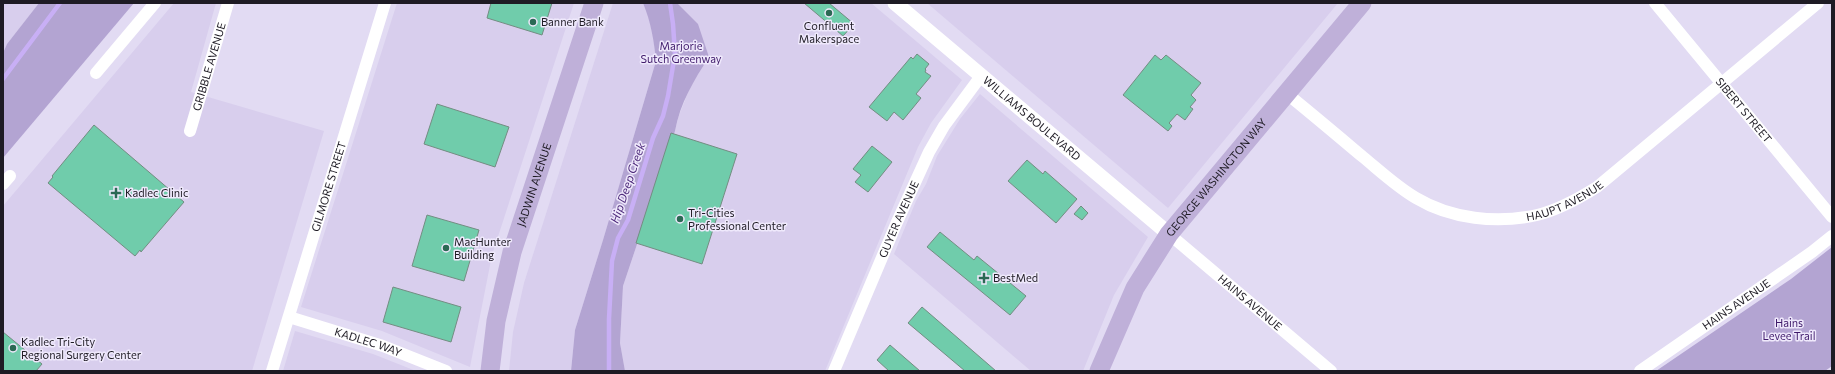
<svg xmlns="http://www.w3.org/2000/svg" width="1835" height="374" viewBox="0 0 1835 374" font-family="Commissioner,sans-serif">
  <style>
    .built { fill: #d8ceed }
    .green { fill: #b3a4d2 }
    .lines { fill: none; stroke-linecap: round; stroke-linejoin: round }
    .stream { stroke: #c8aff5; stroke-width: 4.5 }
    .building { fill: #70ccab; stroke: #738d82 }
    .minor { stroke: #fff; stroke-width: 12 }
    .tertiary { stroke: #fff; stroke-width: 15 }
    .primary { stroke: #bfb0d9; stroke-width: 19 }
    .poi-dot { fill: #2b6954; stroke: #efe9fc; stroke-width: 1.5 }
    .labels { text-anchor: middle; stroke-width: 3; stroke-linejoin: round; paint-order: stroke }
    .poi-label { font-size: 11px; fill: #1e1b24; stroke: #efe9fc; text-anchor: start }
    .park-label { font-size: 11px; fill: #3f1a6a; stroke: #efe9fc }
    .street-label { font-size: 11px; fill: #1e1b24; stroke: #efe9fc }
    .water-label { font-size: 12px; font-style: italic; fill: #4f2c7c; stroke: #efe9fc }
  </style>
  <rect width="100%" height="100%" fill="#e2dbf3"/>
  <g class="built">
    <polygon points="3,3 39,3 7,44 3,53"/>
    <polygon points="174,3 216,3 191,92 324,131 252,371 3,371 3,206"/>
    <polygon points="397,3 574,3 492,255 470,367 382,331 301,307"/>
    <polygon points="613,3 643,3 648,14 653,36 656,61 603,240 575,330 571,371 509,371 513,332 524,283"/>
    <polygon points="677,3 871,3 962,80 931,123 918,147 825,371 625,371 620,343 623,286 675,131 678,118 691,85 709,57"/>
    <polygon points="927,3 1338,3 1168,208"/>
    <polygon points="980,94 1148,237 1114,295 1083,371 1031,371 894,254 916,201 926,184 937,156 960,119"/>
    <polygon points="295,331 373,354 416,371 283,371"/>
  </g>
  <g class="green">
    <polygon points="39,3 134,3 3,158 3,53 7,44"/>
    <path d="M643 3H677L698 24 709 57C694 80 680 103 675 131L623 286 620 343 625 371H571L575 330 603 240 656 61C654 41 651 22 643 3Z"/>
    <polygon points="1832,247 1832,366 1825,371 1656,371 1791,279"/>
  </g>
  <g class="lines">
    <g class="stream">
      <polyline points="3,79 60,3"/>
      <polyline points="609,371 609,319 612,261 618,238 628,220 653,138 663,116 668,96 675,54 673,24 670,3"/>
    </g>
  </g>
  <g class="building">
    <polygon points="491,3 552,3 542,35 487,18"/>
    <polygon points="804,3 829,3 854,24 843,36"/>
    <polygon points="917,54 929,64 925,69 926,70 925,72 931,76 916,94 921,98 903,120 894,112 887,121 869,107 911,57 913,59"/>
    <polygon points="1155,55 1161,60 1166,55 1201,83 1191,95 1196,100 1190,107 1193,109 1185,120 1177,114 1169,123 1172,126 1168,131 1123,95"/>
    <polygon points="437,104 509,127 495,167 424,144"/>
    <polygon points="94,125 184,202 141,252 140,250 135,256 48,183 53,177 52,176"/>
    <polygon points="671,133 737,154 702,264 636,243"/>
    <polygon points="872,146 892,162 868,192 855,182 861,175 853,169"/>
    <polygon points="1027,160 1043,174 1045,171 1077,199 1056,223 1008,181"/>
    <polygon points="1081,206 1088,213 1082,220 1074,214"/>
    <polygon points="427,215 479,230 464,281 412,266"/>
    <polygon points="940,232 974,260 977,256 1026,296 1010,315 927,247"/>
    <polygon points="393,287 461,307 451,342 383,322"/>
    <polygon points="922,307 996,371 965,371 908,323"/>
    <polygon points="3,332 42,364 36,371 3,371"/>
    <polygon points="890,345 920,371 889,371 877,360"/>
  </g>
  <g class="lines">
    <g class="minor">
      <path id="s1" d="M1655 3 1832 217"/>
      <polyline points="96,73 155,3"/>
      <path id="s2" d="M1286 93C1312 114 1338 136 1363 157 1380 171 1397 187 1416 198 1451 219 1497 224 1537 215 1558 210 1578 199 1597 187L1818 3"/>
      <path id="s3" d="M190 131 228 3"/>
      <polyline points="3,184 10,176"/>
      <path id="s4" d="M1169 234 1331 371"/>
      <path id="s5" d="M289 317 383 346 446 371"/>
      <path id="s6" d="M272 371 385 3"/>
      <path id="s7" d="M834 371 897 222 929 152 944 126 981 76"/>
      <path id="s8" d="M1640 371 1812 252 1832 236"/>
    </g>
    <path class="tertiary" id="s9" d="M895 3 1169 234"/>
    <g class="primary">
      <path id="s10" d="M490 371 496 321 512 252 594 3"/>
      <path id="s11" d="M1099 371 1135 288 1169 234 1362 3"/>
    </g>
  </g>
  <g class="poi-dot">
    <circle cx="829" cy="13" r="4"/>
    <circle cx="533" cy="22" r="4"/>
    <path d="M114 187h4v4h4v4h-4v4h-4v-4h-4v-4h4z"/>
    <circle cx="680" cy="219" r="4"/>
    <circle cx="446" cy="248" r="4"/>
    <path d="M982 272h4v4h4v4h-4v4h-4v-4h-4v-4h4z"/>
    <circle cx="13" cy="348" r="4"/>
  </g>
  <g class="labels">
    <g class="poi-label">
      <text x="541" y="26">Banner Bank</text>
      <text x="829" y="30" text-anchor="middle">Confluent<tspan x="829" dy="13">Makerspace</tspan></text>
      <text x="125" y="197">Kadlec Clinic</text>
      <text x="688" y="217">Tri-Cities<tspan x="688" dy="13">Professional Center</tspan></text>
      <text x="454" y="246">MacHunter<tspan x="454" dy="13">Building</tspan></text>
      <text x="993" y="282">BestMed</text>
      <text x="21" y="346">Kadlec Tri-City<tspan x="21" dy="13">Regional Surgery Center</tspan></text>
    </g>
    <g class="park-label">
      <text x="681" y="50">Marjorie<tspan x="681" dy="13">Sutch Greenway</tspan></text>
      <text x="1789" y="327">Hains<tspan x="1789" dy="13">Levee Trail</tspan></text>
    </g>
    <g class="street-label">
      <text dy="4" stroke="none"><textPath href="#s3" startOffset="67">GRIBBLE AVENUE</textPath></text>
      <text dy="4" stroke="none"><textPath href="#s1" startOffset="139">SIBERT STREET</textPath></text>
      <text dy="4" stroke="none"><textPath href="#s9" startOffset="179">WILLIAMS BOULEVARD</textPath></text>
      <text dy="4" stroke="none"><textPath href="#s11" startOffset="228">GEORGE WASHINGTON WAY</textPath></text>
      <text dy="4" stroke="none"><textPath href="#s10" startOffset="192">JADWIN AVENUE</textPath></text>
      <text dy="4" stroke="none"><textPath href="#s6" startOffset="193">GILMORE STREET</textPath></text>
      <text dy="4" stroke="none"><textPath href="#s2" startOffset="323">HAUPT AVENUE</textPath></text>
      <text dy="4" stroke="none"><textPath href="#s7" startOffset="165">GUYER AVENUE</textPath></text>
      <text dy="4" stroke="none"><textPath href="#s4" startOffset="106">HAINS AVENUE</textPath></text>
      <text dy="4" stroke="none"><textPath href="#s8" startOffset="117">HAINS AVENUE</textPath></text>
      <text dy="4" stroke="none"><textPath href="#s5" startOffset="83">KADLEC WAY</textPath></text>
    </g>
    <g class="water-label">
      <text transform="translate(628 183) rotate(-71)" y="4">Hip Deep Creek</text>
    </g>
  </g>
  <rect width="1835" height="374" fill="none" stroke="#1e1b24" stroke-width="8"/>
</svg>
